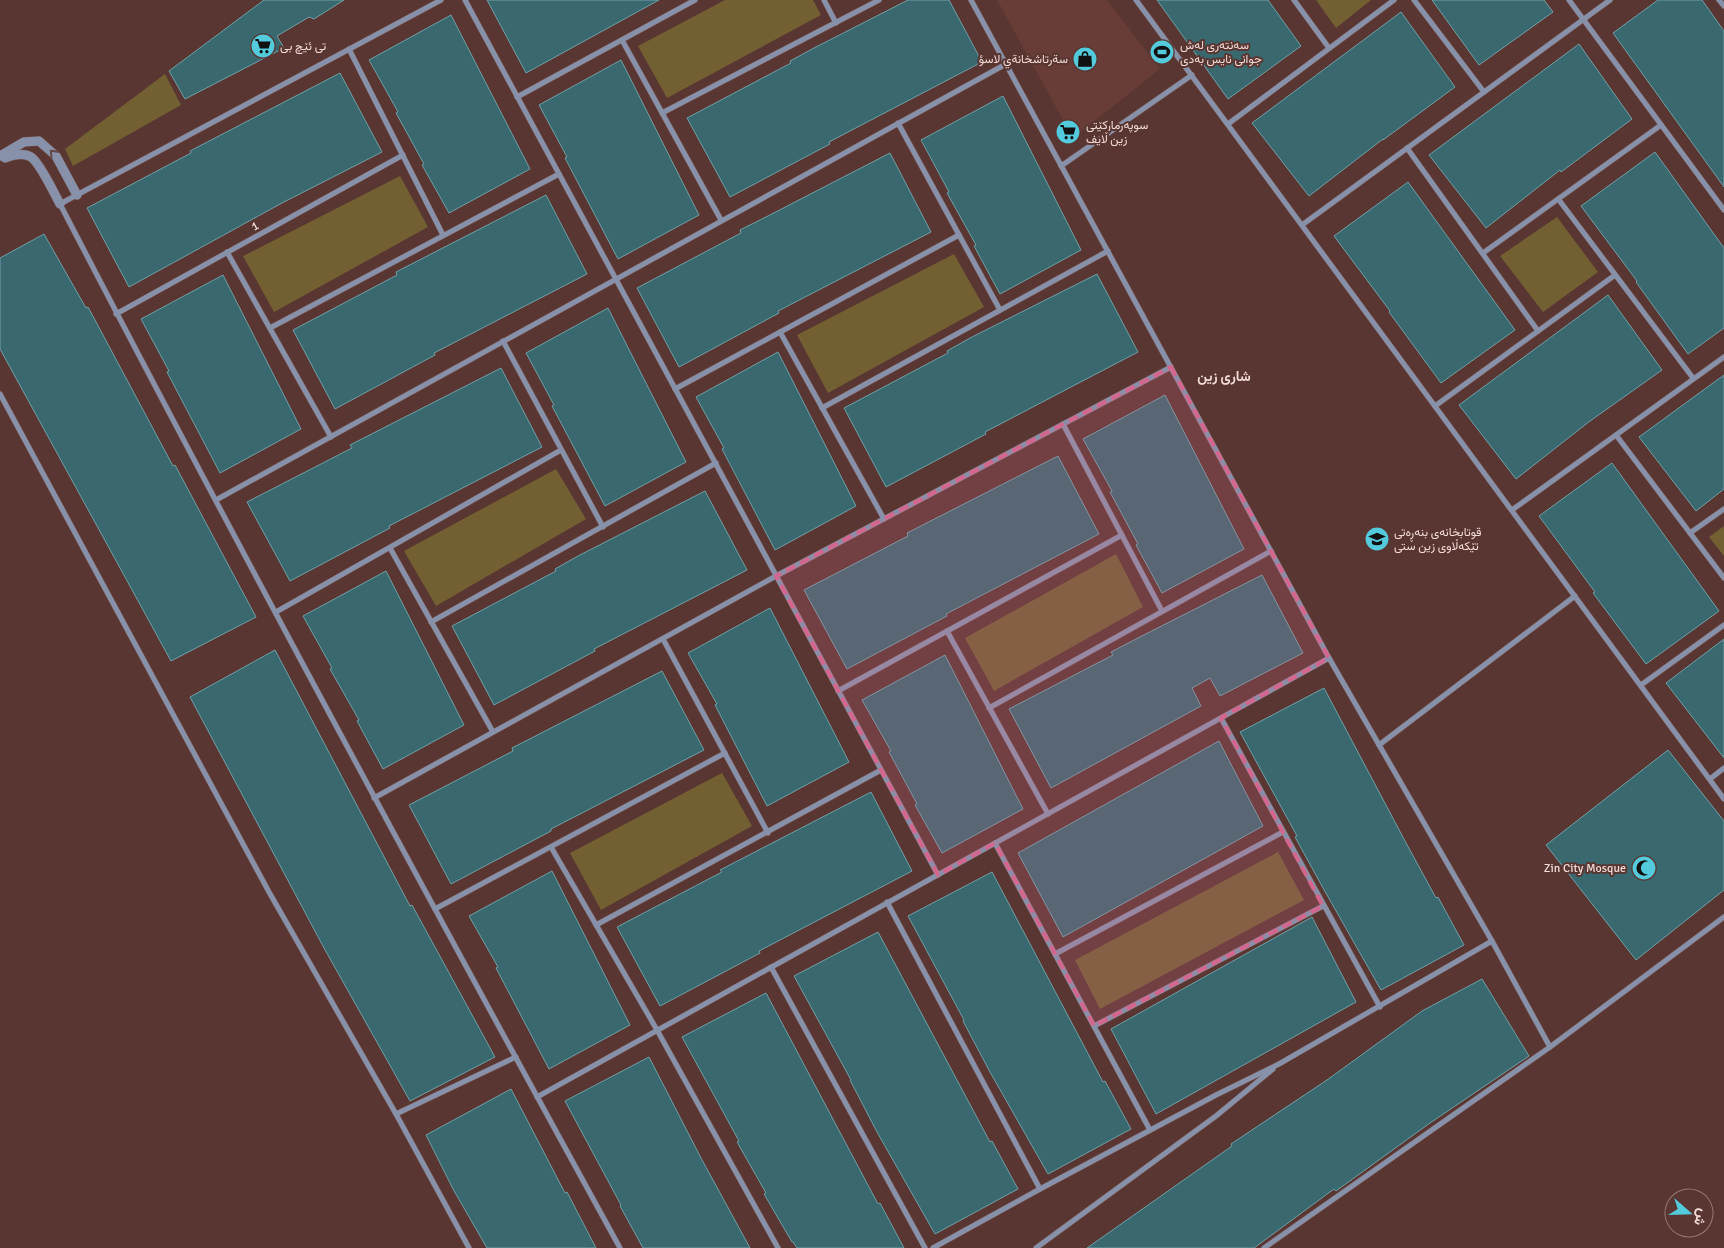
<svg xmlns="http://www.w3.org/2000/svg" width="1724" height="1248" viewBox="0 0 1724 1248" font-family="Signika,Vazirmatn,sans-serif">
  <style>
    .built { fill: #683d38 }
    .green { fill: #726033 }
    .building { fill: #3a686f; stroke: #70a0a7 }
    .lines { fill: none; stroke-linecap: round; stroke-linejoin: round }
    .minor-casing { stroke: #75544f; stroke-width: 6 }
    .tertiary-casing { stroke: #75544f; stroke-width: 10 }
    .minor { stroke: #8891aa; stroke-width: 5 }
    .tertiary { stroke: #8891aa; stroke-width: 9 }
    .oneway { stroke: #624849 }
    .marked { fill: #d5668d; fill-opacity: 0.2; stroke: #d5668d; stroke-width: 4; stroke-dasharray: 10 6; stroke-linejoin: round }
    .labels { text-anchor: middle; stroke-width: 4; stroke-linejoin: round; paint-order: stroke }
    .poi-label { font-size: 12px; fill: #f2dbd7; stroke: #593631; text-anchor: start }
    .street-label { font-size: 12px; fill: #f2dbd7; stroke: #593631 }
    .neighbourhood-label { font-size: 14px; font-weight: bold; fill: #f2dbd7; stroke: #593631 }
  </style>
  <rect width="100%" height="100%" fill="#593631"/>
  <polygon class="built" points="997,0 1107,0 1160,69 1073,138"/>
  <g class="green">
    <polygon points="725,0 813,0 821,15 667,98 638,46"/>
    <polygon points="1316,0 1371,0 1336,28"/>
    <polygon points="165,74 181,105 73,166 65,149"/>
    <polygon points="400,176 428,227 274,312 243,256"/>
    <polygon points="1557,217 1598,272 1543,312 1500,256"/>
    <polygon points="954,254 984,307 828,393 797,335"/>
    <polygon points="556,469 586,519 436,606 404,551"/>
    <polygon points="1724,526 1724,556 1709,537"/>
    <polygon points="1116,554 1143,607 994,691 965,638"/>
    <polygon points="722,773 752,826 601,910 570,853"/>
    <polygon points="1278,852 1304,900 1100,1009 1075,960"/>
  </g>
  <g class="building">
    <polygon points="264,0 344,0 314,19 309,17 277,36 284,48 185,99 169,71"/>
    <polygon points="487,0 659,0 526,73"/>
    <polygon points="908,0 949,0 982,62 829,142 830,144 730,197 687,118 791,63 790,61 814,48"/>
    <polygon points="1157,0 1268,0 1301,46 1228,99"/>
    <polygon points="1432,0 1544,0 1553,12 1479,65"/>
    <polygon points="1658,0 1702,0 1724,31 1724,187 1613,33"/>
    <polygon points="1401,12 1455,87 1383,140 1383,139 1309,196 1252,123"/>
    <polygon points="451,15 530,169 449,213 422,165 424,164 396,113 398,112 369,60"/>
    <polygon points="1579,44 1632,119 1561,172 1560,170 1486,228 1429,155"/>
    <polygon points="621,60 699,215 618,259 565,158 567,157 539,105"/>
    <polygon points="340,73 382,152 282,203 129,287 87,208 191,153 190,151"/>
    <polygon points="1003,96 1081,250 1000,294 974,246 976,245 947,193 949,192 921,140"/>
    <polygon points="1655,152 1724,248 1724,328 1688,354 1636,282 1637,281 1581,206"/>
    <polygon points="890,153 931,232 778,311 779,313 679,367 637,288 741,233 740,230 764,218"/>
    <polygon points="1408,182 1515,330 1441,383 1389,312 1390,311 1334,236"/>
    <polygon points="546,195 587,274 434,353 435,355 335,409 293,330 397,275 396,272"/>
    <polygon points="44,234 86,308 88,307 173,466 175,465 256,617 171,661 0,349 0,258"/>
    <polygon points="1097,274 1138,352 985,432 986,434 886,487 844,408 948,353 947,351 970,338"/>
    <polygon points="223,275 301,429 220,473 167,372 169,371 141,319"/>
    <polygon points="1608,295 1662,370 1590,421 1516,479 1459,405"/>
    <polygon points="608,308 686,462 605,506 552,406 554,405 526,353"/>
    <polygon points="778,352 856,506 775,550 722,449 724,448 696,397"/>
    <polygon points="501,368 542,447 389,526 390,528 290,581 247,502 352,448 350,445"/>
    <polygon points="1724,375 1724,489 1696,511 1639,437"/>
    <polygon points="1165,395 1244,549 1162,593 1136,545 1138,544 1110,492 1112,491 1083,439"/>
    <polygon points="1058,456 1099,534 946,614 947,616 847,669 804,590 908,536 907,533"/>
    <polygon points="1612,463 1719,611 1646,664 1593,593 1595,592 1539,516"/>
    <polygon points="705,491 747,570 594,649 595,651 494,705 452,626 556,571 555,569 578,556"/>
    <polygon points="386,571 464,725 383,769 357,721 359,720 330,669 332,668 303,616"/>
    <polygon points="1262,575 1303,653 1220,696 1210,678 1192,688 1201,706 1051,788 1009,709 1113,655 1111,652 1134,640"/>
    <polygon points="770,608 849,762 767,806 715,705 717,704 688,653"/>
    <polygon points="1724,639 1724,758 1666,683"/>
    <polygon points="275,650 410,906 412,905 495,1057 410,1101 324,948 190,697"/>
    <polygon points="945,655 1023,809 942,853 915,805 917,804 889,752 891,751 862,700"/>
    <polygon points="662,671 704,750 551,829 551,831 451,884 409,805 513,751 512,748"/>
    <polygon points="1324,688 1405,841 1436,898 1438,897 1464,945 1381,990 1323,888 1295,837 1297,836 1240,732"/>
    <polygon points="1219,741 1263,826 1063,937 1018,853"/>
    <polygon points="1668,750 1724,821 1724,890 1636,960 1546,845"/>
    <polygon points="871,792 912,871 759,951 760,953 660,1006 617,927 722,872 720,870"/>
    <polygon points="552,871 630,1025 549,1069 496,968 498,967 469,916"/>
    <polygon points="992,872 1103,1082 1105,1081 1131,1129 1048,1174 990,1072 963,1021 964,1020 908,916"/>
    <polygon points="1312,917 1356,1002 1156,1114 1111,1029"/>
    <polygon points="878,932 990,1142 992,1141 1018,1189 935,1234 877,1132 850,1080 851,1080 794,976"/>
    <polygon points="1482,979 1529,1056 1430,1123 1336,1191 1334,1189 1254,1248 1087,1248 1232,1146 1231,1144 1327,1080 1422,1011"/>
    <polygon points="766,993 878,1204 880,1203 904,1248 797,1248 793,1242 792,1242 764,1194 766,1193 737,1142 739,1141 682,1037"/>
    <polygon points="649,1057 701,1158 750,1248 643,1248 620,1206 621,1205 565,1101"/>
    <polygon points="511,1089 565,1193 567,1192 596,1248 487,1248 453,1189 426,1135"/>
  </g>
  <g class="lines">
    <defs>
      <g id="minor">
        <path d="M441 0 60 204C242 555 430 902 620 1248"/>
        <polyline points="465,0 938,875"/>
        <polyline points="824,0 836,23"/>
        <polyline points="971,0 1329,658 1492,941 1550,1047"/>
        <polyline points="1136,0 1724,799"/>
        <polyline points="1294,0 1329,48"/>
        <polyline points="1414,0 1484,92"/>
        <polyline points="1569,0 1724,210"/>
        <polyline points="1719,0 1724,6"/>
        <polyline points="622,40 721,220"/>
        <polyline points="349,49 443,235"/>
        <polyline points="517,97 695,0"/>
        <polyline points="662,113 879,0"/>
        <polyline points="898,123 1000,310"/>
        <polyline points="1228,124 1394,0"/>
        <polyline points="1407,148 1538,331"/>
        <polyline points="1061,166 1192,75"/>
        <polyline points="1559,200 1693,378"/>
        <polyline points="1302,225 1610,0"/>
        <polyline points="227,252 331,437"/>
        <polyline points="1483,253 1661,125"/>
        <polyline points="116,314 403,155"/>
        <polyline points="270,328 559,174"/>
        <polyline points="780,332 884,519"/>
        <polyline points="503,341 603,527"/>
        <polyline points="675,389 959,235"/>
        <polyline points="0,394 269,892 396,1114 469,1248"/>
        <polyline points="1435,406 1615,275"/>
        <polyline points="822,408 1108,251"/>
        <polyline points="1063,424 1162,611"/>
        <polyline points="1616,435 1724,578"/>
        <polyline points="216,500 1006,64"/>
        <polyline points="1512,510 1724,357"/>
        <polyline points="1690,533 1724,509"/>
        <polyline points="390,548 493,732"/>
        <polyline points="276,612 561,450"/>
        <polyline points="431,622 716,463"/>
        <polyline points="947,631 1048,814"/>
        <polyline points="663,639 768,833"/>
        <polyline points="1641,685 1724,625"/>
        <polyline points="838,691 1122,535"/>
        <polyline points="989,708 1271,551"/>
        <polyline points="1221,718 1380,1007"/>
        <polyline points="1379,745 1575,596"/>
        <polyline points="1710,779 1724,768"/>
        <polyline points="374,798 776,576 1171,367"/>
        <polyline points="995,843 1150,1130"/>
        <polyline points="551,847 657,1030 778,1248"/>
        <polyline points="887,902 1040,1189"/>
        <polyline points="435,909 725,753"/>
        <polyline points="596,925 881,770"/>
        <polyline points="1055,954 1283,832"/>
        <polyline points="771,967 925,1248"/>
        <polyline points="1094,1026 1323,906"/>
        <polyline points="537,1097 1329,658"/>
        <polyline points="396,1114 516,1057"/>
        <polyline points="933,1248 1040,1189 1216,1095 1279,1064 1492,941"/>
        <polyline points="1036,1248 1216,1116 1273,1069"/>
        <polyline points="1264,1248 1550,1047 1724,917"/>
      </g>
      <g id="tertiary">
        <polyline points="0,156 24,142 39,141 56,156 77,195"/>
        <path d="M5 158C13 155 23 152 31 157 40 163 54 193 60 204"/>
      </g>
    </defs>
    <use href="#minor" class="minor-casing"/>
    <use href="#tertiary" class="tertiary-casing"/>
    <use href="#minor" class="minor"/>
    <use href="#tertiary" class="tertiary"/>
  </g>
  <defs><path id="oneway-chevron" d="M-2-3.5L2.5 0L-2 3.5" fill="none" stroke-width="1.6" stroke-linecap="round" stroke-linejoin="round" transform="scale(1.25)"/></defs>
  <use class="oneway" href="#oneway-chevron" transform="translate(53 153) rotate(-133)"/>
  <path class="marked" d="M1171 367 1329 658 1221 718 1323 906 1094 1026 995 843 938 875 776 576Z"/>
  <defs>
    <symbol id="supermarket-disc" viewBox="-11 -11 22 22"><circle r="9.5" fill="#53cbdc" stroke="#593631"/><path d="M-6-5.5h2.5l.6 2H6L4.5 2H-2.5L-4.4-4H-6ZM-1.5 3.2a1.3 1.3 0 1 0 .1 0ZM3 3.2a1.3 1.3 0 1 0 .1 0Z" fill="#111"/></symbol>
    <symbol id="stadium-disc" viewBox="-11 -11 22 22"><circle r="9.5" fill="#53cbdc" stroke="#593631"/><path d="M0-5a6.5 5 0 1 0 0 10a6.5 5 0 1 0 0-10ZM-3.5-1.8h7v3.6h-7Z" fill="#111"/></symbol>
    <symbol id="shop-disc" viewBox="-11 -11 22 22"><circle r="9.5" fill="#53cbdc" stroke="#593631"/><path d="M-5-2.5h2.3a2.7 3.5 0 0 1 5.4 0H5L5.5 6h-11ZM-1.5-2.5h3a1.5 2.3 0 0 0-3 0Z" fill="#111"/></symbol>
    <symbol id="school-disc" viewBox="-11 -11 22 22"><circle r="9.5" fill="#53cbdc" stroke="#593631"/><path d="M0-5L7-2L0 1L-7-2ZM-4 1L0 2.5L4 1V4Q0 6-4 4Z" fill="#111"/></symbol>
    <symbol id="mosque-disc" viewBox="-11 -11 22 22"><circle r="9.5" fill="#53cbdc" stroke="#593631"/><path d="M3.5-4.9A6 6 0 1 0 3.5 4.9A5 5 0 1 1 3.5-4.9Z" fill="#111"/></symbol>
  </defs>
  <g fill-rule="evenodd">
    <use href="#supermarket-disc" x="249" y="32" width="28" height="28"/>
    <use href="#stadium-disc" x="1148" y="38" width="28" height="28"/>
    <use href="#shop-disc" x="1071" y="45" width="28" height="28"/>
    <use href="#supermarket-disc" x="1054" y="118" width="28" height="28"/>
    <use href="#school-disc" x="1363" y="525" width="28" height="28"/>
    <use href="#mosque-disc" x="1630" y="854" width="28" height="28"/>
  </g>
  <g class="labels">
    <g class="poi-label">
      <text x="1180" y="49">سەنتەری لەش<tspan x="1180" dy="14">جوانی نایس بەدی</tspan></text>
      <text x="280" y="50">تی ئێچ بی</text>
      <text x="1068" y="63" text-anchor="end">سةرتاشخانةي لاسؤ</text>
      <text x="1086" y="129">سوپەرماركێتی<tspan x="1086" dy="14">زین ڵایف</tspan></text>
      <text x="1394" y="536">قوتابخانەی بنەڕەتی<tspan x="1394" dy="14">تێکەڵاوی زین ستی</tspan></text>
      <text x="1626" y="872" text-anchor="end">Zin City Mosque</text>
    </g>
    <g class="street-label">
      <text transform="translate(255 226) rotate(-29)" y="4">1</text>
    </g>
    <g class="neighbourhood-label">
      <text x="1224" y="381">شاری زین</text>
    </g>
  </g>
  <g transform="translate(1689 1213) rotate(110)"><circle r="24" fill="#593631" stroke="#967873"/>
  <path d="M0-4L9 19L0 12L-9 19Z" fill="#53cbdc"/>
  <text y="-8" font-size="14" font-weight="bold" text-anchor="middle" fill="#f2dbd7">ش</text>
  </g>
</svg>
